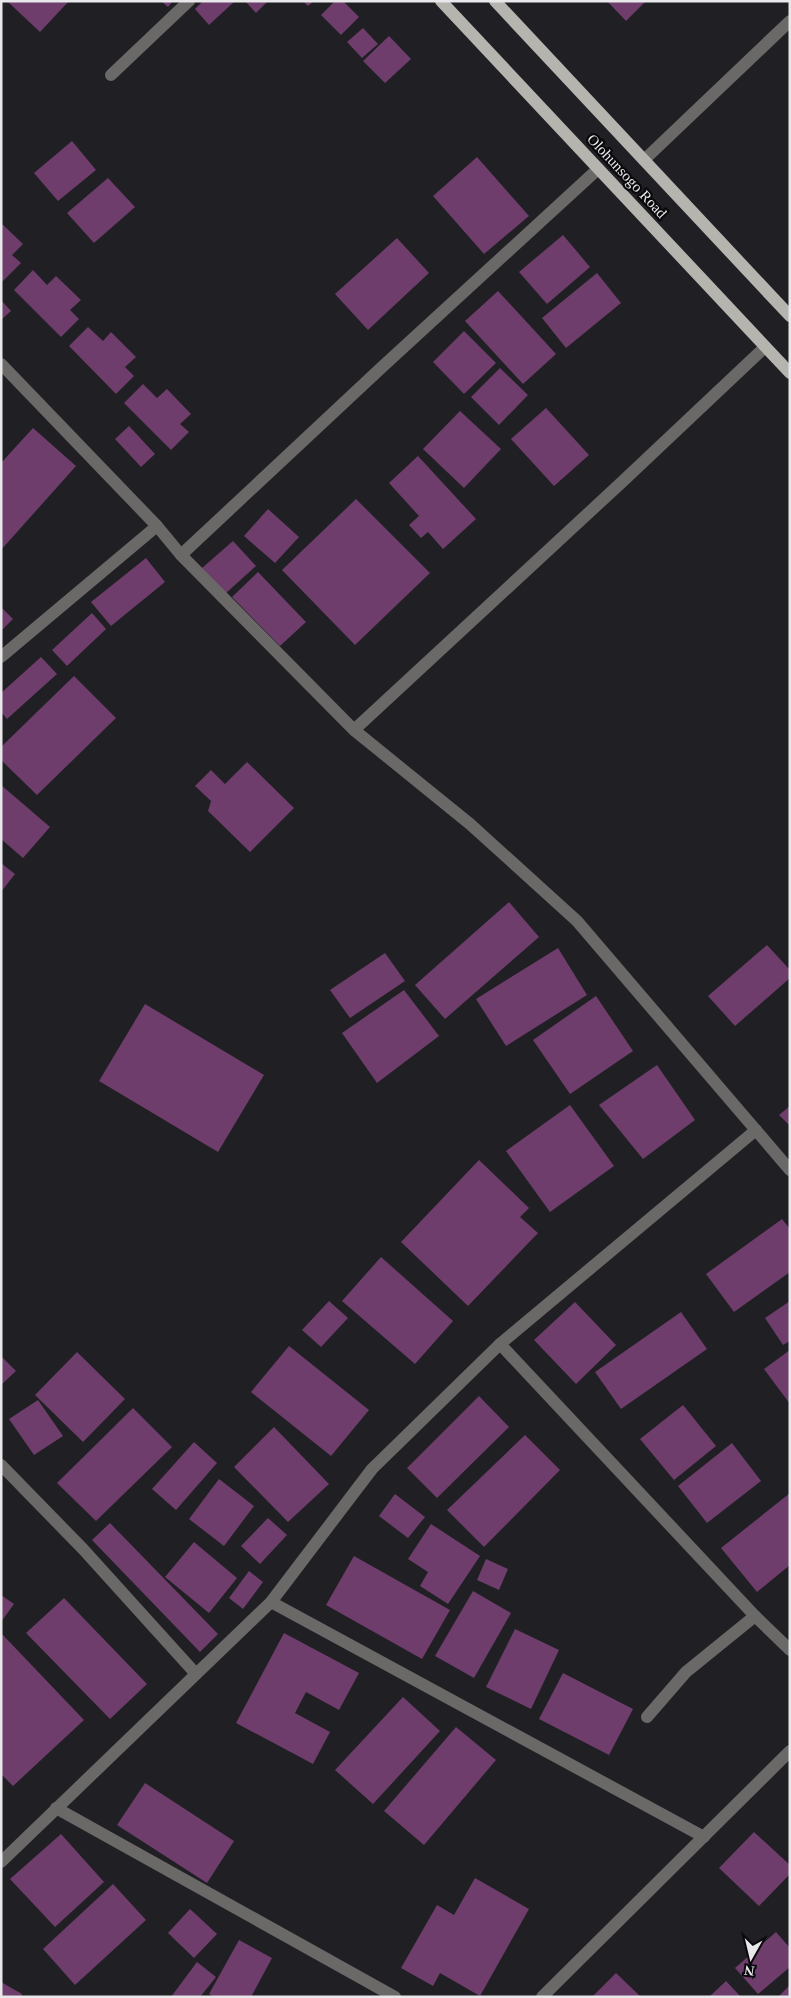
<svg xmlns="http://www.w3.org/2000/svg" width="791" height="1998" viewBox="0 0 791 1998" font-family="'Times New Roman',serif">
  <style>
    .building { fill: #6e3d6b }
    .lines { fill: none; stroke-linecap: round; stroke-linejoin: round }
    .minor { stroke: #6a6967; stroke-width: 12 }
    .major { stroke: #b6b4ae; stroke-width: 12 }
    .labels { text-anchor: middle; stroke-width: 4.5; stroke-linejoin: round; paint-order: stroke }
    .street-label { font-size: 15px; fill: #e8e8eb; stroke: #09090b }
  </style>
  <rect width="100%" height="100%" fill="#1f1f24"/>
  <g class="building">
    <polygon points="7,1 69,1 40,32"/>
    <polygon points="161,1 173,1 168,7"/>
    <polygon points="203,1 235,1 209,25 195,9"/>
    <polygon points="245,1 268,1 256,13"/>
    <polygon points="303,1 314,1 308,6"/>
    <polygon points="335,1 343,1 359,17 341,35 321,15"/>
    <polygon points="607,1 646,1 626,21"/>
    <polygon points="363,28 378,44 362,58 347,42"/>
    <polygon points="389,36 411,59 385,83 363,61"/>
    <polygon points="72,141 96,170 58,201 34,173"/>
    <polygon points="477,157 529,216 484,254 433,196"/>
    <polygon points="108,178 135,207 94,243 67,213"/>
    <polygon points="1,223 23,244 12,255 21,263 3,281 1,280"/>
    <polygon points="563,235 590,267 547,304 519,272"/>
    <polygon points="397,238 429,273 368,330 335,294"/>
    <polygon points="33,270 47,285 56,276 81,300 70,310 79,319 61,337 14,290"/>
    <polygon points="597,273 621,303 566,348 542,318"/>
    <polygon points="498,291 556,354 523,384 465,321"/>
    <polygon points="1,300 11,311 1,320"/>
    <polygon points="88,327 103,341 111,332 136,357 125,367 134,376 116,394 69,346"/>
    <polygon points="464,331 496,363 464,394 433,362"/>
    <polygon points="500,368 528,395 499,425 471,397"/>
    <polygon points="143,384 157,398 167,389 191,414 180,424 189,432 171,450 124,403"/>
    <polygon points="546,408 589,455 554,486 511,439"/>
    <polygon points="460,411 501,449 464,488 423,449"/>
    <polygon points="129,426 155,454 141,467 115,439"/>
    <polygon points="33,428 76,466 1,550 1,463"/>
    <polygon points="418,456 476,519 443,549 428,532 421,538 409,525 419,516 389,483"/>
    <polygon points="356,499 430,573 355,645 282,570"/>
    <polygon points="268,509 299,537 275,563 244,536"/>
    <polygon points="233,541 256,566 226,593 202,568"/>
    <polygon points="146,558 165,582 111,626 91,602"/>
    <polygon points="258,572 306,622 280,646 232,597"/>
    <polygon points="1,607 13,619 1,631"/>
    <polygon points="92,613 106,629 67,666 52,650"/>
    <polygon points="41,657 57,674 7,719 1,712 1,693"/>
    <polygon points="74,676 116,718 37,795 1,760 1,747"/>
    <polygon points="247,762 294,808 250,852 208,811 211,801 195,786 211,770 225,784"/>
    <polygon points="1,785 50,827 23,858 1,839"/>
    <polygon points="1,863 15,874 1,892"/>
    <polygon points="509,902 539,937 445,1019 415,985"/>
    <polygon points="767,945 790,970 790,978 735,1026 708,996"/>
    <polygon points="558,948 587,995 506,1046 476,999"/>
    <polygon points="385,953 405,981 350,1018 330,990"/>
    <polygon points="404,990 439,1036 377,1083 342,1033"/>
    <polygon points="596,996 633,1051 570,1094 533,1040"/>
    <polygon points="145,1004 264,1075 218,1152 99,1081"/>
    <polygon points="657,1065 695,1120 643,1159 599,1105"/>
    <polygon points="570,1105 614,1166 550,1212 506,1151"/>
    <polygon points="790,1106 790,1126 779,1115"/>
    <polygon points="479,1160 529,1208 520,1217 538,1233 468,1306 401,1242"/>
    <polygon points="782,1219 790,1229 790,1272 734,1312 706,1274"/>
    <polygon points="381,1257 453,1321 415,1364 342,1301"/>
    <polygon points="329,1301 348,1318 321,1347 302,1330"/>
    <polygon points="790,1301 790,1341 783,1345 765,1318"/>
    <polygon points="575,1302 616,1345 576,1384 534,1340"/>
    <polygon points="681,1312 707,1349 621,1409 595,1372"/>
    <polygon points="289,1346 369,1410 331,1456 251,1392"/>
    <polygon points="790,1350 790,1404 764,1369"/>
    <polygon points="77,1352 125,1399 83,1442 35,1395"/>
    <polygon points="1,1356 16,1371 1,1385"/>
    <polygon points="479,1396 509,1427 437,1498 407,1468"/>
    <polygon points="38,1400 63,1436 34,1455 9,1419"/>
    <polygon points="683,1405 716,1446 674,1480 640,1439"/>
    <polygon points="133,1408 172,1447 96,1521 57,1483"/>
    <polygon points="274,1427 329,1484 288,1522 234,1467"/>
    <polygon points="525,1435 560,1470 484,1547 447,1510"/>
    <polygon points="194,1442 217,1463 176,1510 152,1489"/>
    <polygon points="732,1443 761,1481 707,1523 678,1486"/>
    <polygon points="219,1479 254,1506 224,1546 189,1519"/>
    <polygon points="790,1493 790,1565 757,1592 721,1548"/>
    <polygon points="395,1494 425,1517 408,1538 379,1516"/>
    <polygon points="268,1518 287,1535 260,1564 241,1546"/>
    <polygon points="110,1523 218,1634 200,1652 92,1540"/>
    <polygon points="431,1524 480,1556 448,1604 420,1586 428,1572 408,1559"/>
    <polygon points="194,1542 237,1578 209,1613 165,1577"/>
    <polygon points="354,1556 450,1610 422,1659 326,1605"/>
    <polygon points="486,1559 508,1569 499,1590 477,1580"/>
    <polygon points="249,1571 263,1582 243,1609 229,1598"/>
    <polygon points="473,1591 511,1613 474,1678 435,1656"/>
    <polygon points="1,1595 14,1604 1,1622"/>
    <polygon points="64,1598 147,1684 110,1719 26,1633"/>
    <polygon points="515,1629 559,1650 531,1709 486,1687"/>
    <polygon points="1,1633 84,1720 13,1786 1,1774"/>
    <polygon points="284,1633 359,1673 339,1710 306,1692 295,1713 330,1732 313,1764 236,1723"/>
    <polygon points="563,1673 633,1709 609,1755 539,1719"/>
    <polygon points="403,1697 440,1731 373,1804 335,1770"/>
    <polygon points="456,1727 496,1760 424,1845 384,1811"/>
    <polygon points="145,1783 234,1841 207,1883 117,1825"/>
    <polygon points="754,1832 790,1865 790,1874 759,1906 719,1868"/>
    <polygon points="61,1834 104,1882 55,1927 10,1879"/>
    <polygon points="475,1878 529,1909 480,1996 440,1973 433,1986 401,1968 437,1905 454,1915"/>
    <polygon points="113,1884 146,1920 75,1985 43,1949"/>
    <polygon points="190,1909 217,1934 194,1958 168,1933"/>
    <polygon points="776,1932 790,1948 790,1967 758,1994 735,1968"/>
    <polygon points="239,1940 272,1958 251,1997 214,1997 209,1994"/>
    <polygon points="197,1962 216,1977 200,1997 171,1997"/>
    <polygon points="616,1973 641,1997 592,1997"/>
    <polygon points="726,1981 741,1997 709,1997"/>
    <polygon points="1,1982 22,1994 21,1997 1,1997"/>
    <polygon points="790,1985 790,1997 778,1997"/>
  </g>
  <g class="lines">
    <g class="minor">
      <polyline points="111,75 189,1"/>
      <polyline points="644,160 790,21"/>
      <polyline points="1,364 157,526 181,555 354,730 470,824 577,921 790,1170"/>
      <polyline points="181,555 381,368 598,169"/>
      <polyline points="1,657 157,526"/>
      <polyline points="354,730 622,482 765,347"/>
      <polyline points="500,1344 755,1616 790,1650"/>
      <polyline points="1,1465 83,1549 196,1674"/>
      <polyline points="271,1602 704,1837"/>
      <polyline points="647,1717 686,1672 755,1616"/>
      <polyline points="56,1808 395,1997"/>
      <polyline points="1,1862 271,1602 372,1469 500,1344 756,1130"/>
      <polyline points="542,1997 790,1751"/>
    </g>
    <g class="major">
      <polyline points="441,1 790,373"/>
      <polyline points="495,1 790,316"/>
    </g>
  </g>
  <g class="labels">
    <g class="street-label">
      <text transform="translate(627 176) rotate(47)" y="5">Olohunsogo Road</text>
    </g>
  </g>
  <rect width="791" height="1998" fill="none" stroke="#e8e8eb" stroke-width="5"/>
  <g transform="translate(751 1958) rotate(188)" stroke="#09090b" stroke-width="4" paint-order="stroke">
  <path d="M0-4L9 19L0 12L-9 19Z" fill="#e8e8eb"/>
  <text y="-8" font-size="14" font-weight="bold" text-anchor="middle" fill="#e8e8eb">N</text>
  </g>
</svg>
